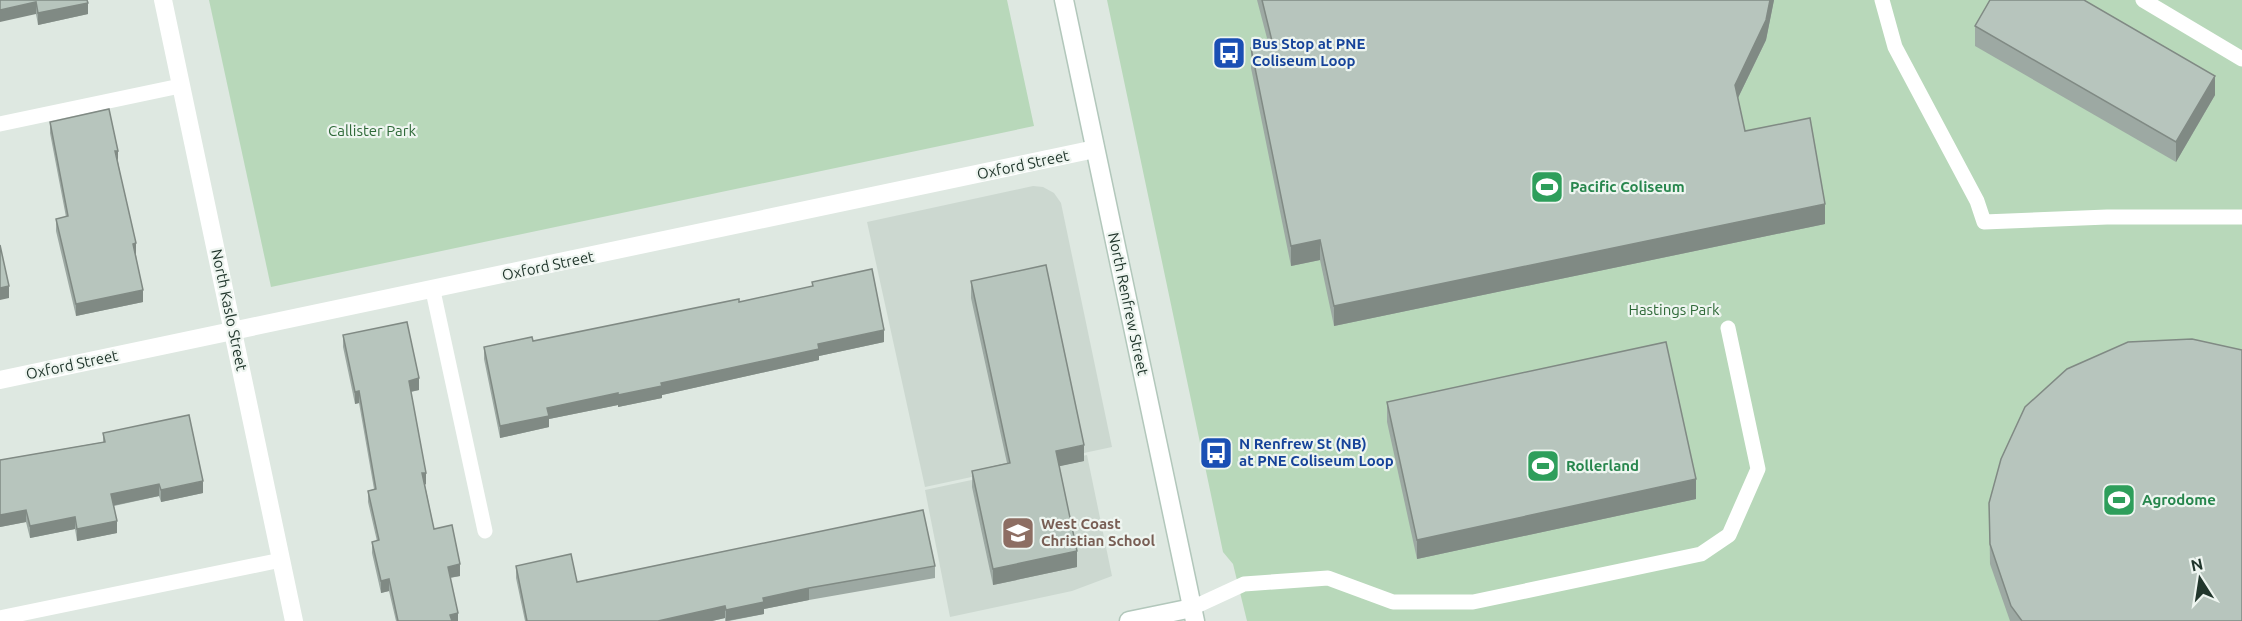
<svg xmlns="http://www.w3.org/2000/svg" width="2242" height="621" viewBox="0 0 2242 621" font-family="Ubuntu,sans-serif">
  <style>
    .built { fill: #ccd8d0 }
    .green { fill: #b8d8ba }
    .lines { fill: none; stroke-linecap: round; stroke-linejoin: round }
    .secondary-casing { stroke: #b2c7bb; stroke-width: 21 }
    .lane { stroke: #fff; stroke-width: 15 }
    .street { stroke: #fff; stroke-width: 18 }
    .secondary { stroke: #fff; stroke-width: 18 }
    .wall { fill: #9da9a3 }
    .shaded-wall { fill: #808a84 }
    .building { fill: #b7c5bd; stroke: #808a84; stroke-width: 1.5 }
    .labels { text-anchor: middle; stroke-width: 4.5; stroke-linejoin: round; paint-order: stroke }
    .transit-label { font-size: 15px; font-weight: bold; fill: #164399; stroke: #eef5f0; text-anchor: start }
    .park-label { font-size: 15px; fill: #2f6a39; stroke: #eef5f0 }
    .street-label { font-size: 15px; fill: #21362c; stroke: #eef5f0 }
    .leisure-label { font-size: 15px; font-weight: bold; fill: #27864d; stroke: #eef5f0; text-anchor: start }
    .education-label { font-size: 15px; font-weight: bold; fill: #785e54; stroke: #eef5f0; text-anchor: start }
  </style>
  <rect width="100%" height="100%" fill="#dee8e1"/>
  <g class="built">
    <polygon points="1033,186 1043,187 1054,193 1061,203 1112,447 925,487 867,222"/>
    <polygon points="1087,455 1112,576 1072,591 950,617 925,490"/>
  </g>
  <g class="green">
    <polygon points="209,0 1007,0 1034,126 271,287"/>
    <polygon points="1107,0 2242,0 2242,621 1247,621 1233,564 1223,552"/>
  </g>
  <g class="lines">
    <defs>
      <g id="secondary">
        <polyline points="1064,0 1195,621"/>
        <polyline points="1129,621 1192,608"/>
      </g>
    </defs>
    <use href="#secondary" class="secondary-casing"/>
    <g class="lane">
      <polyline points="1882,0 1895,47 1977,201 1984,222 2107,217 2242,217"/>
      <polyline points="2143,0 2242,59"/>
      <polyline points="0,124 180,86"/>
      <polyline points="433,291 485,531"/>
      <polyline points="1192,608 1244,584 1328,578 1393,602 1473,602 1701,554 1729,535 1758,469 1728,328"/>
      <polyline points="0,618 281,560"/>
    </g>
    <g class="street">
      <polyline points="163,0 294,621"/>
      <polyline points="0,380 1095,149"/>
    </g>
    <use href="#secondary" class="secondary"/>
  </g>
  <g class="wall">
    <polygon points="0,0 87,0 88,14 38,25 36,14"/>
    <polygon points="1257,0 1774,0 1766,40 1738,98 1745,131 1825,224 1334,326 1320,260 1291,266 1251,68 1251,48 1268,42"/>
    <polygon points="1975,26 2215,95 2176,162 1975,46"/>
    <polygon points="50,122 118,162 136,255 143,302 76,316 56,231 56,219 66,217 50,133"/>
    <polygon points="971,281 1084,461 1059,466 1077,567 993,585 972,487 972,471 1007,463 971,298"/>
    <polygon points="812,282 884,342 819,356 819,360 662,395 662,398 618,407 618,405 549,419 549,427 500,438 484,359 484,347 533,341 739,302 812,287"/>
    <polygon points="343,335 419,390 411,392 426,484 425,485 434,529 460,576 450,578 458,621 396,621 389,591 381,593 372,553 372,542 377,541 368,502 368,491 374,489 359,403 355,404 343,347"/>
    <polygon points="1387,402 1696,499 1417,559 1387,422"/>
    <polygon points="103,433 203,493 161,502 159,496 114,506 117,533 77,541 75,529 30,538 26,522 0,527 0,460 103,442"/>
    <polygon points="1989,503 2242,621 2010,621 1990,564"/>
    <polygon points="516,566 577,582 935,566 935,578 809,600 764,609 764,614 729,621 725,621 725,618 712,621 525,621 516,578"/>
  </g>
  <g class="shaded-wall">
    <polygon points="1770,0 1774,0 1766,40 1735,104 1735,85"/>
    <polygon points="36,2 36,14 0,22 0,10"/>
    <polygon points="88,3 88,14 38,25 38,13"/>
    <polygon points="2215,76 2215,95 2176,162 2176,142"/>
    <polygon points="115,151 118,151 118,162"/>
    <polygon points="1825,204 1825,224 1334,326 1334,306"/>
    <polygon points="1320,240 1320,260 1291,266 1291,246"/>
    <polygon points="136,243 136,255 133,256 133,244"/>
    <polygon points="9,286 9,298 0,300 0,288"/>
    <polygon points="143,290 143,302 76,316 76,304"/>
    <polygon points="884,330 884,342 819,356 819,360 662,395 662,398 618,407 618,395 661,383 818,344"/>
    <polygon points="419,378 419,390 409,392 409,381"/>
    <polygon points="359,391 359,403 355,404 355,392"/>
    <polygon points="618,393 618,405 549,419 549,427 500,438 500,426 547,408"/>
    <polygon points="1084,445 1084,461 1056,467 1056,451"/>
    <polygon points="422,473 426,473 426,484 422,485"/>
    <polygon points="1696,479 1696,499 1417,559 1417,540"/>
    <polygon points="203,481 203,493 161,502 161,490"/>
    <polygon points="159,484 159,496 111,506 111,494"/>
    <polygon points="26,510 26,522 0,527 0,515"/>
    <polygon points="75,517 75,529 30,538 30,526"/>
    <polygon points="117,521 117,533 77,541 77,529"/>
    <polygon points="1077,551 1077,567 993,585 993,569"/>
    <polygon points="460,564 460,576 448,578 448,567"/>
    <polygon points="389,579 389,591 381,593 381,581"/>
    <polygon points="809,588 809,600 764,609 764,614 726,621 726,610 763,598"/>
    <polygon points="725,606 725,618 712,621 658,621"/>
    <polygon points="458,613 458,621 450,621 450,615"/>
  </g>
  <g class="building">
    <polygon points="0,0 87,0 88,3 38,13 36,2 0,10"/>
    <polygon points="1262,0 1770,0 1766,20 1735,85 1745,131 1810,118 1825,204 1334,306 1320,240 1291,246 1251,48 1272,41"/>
    <polygon points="1990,0 2084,0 2215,76 2176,142 1975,26"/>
    <polygon points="109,109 118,151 115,151 136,243 133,244 143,290 76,304 56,219 68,216 50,122"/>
    <polygon points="0,245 9,286 0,288"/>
    <polygon points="1046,265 1084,445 1056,451 1077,551 993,569 972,471 1010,463 971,281"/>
    <polygon points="872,269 884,330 818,344 819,349 661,383 662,386 618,395 618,393 547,408 549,416 500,426 484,347 532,337 533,341 739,299 739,302 813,286 812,282"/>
    <polygon points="407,322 419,378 409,381 426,473 422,473 434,529 452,525 460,564 448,567 458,613 450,615 452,621 398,621 389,579 381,581 372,542 379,540 368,491 376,489 359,391 355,392 343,335"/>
    <polygon points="2192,339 2242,350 2242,621 2022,621 2011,606 1990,544 1989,503 2001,459 2025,407 2067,369 2128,342"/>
    <polygon points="1666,342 1696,479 1417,540 1387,402"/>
    <polygon points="189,415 203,481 161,490 159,484 111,494 117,521 77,529 75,517 30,526 26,510 0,515 0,460 105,442 103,433"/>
    <polygon points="923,510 935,566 809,588 763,598 764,602 726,610 725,606 658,621 527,621 516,566 571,554 577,582"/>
  </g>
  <defs>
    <symbol id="bus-square" viewBox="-11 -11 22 22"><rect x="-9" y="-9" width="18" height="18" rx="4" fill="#1a4fb4" stroke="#eef5f0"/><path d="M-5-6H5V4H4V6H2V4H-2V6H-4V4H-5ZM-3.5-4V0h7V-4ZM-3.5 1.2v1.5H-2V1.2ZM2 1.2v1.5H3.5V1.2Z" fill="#fff"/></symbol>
    <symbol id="stadium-square" viewBox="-11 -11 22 22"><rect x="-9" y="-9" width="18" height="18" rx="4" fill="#2e9e5b" stroke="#eef5f0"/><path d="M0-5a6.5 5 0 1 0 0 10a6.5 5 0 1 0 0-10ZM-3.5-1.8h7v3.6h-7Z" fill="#fff"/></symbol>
    <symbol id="school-square" viewBox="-11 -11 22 22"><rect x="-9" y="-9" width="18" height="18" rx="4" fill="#8d6e63" stroke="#eef5f0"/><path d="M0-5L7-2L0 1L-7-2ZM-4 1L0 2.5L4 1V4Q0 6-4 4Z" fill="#fff"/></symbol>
  </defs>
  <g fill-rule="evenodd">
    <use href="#bus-square" x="1210" y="34" width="38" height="38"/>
    <use href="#stadium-square" x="1528" y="168" width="38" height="38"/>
    <use href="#bus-square" x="1197" y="434" width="38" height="38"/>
    <use href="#stadium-square" x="1524" y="447" width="38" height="38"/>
    <use href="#stadium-square" x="2100" y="481" width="38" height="38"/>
    <use href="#school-square" x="999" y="514" width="38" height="38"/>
  </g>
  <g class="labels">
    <g class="transit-label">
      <text x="1252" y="49">Bus Stop at PNE<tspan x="1252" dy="17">Coliseum Loop</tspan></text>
      <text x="1239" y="449">N Renfrew St (NB)<tspan x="1239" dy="17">at PNE Coliseum Loop</tspan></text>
    </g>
    <g class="park-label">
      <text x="372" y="136">Callister Park</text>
      <text x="1674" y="315">Hastings Park</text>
    </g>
    <g class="street-label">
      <text transform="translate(1023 165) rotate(-12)" y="5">Oxford Street</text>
      <text transform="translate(548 266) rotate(-12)" y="5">Oxford Street</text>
      <text transform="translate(1128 304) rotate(78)" y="5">North Renfrew Street</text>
      <text transform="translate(229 310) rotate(78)" y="5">North Kaslo Street</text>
      <text transform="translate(72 365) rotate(-12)" y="5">Oxford Street</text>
    </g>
    <g class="leisure-label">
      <text x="1570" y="192">Pacific Coliseum</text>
      <text x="1566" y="471">Rollerland</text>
      <text x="2142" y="505">Agrodome</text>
    </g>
    <g class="education-label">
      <text x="1041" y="529">West Coast<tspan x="1041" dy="17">Christian School</tspan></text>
    </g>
  </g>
  <g transform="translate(2200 579) rotate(348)" stroke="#eef5f0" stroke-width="4.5" paint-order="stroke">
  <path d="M0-4.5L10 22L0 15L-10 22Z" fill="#21362c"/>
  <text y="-9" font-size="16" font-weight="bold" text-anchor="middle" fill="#21362c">N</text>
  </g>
</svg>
